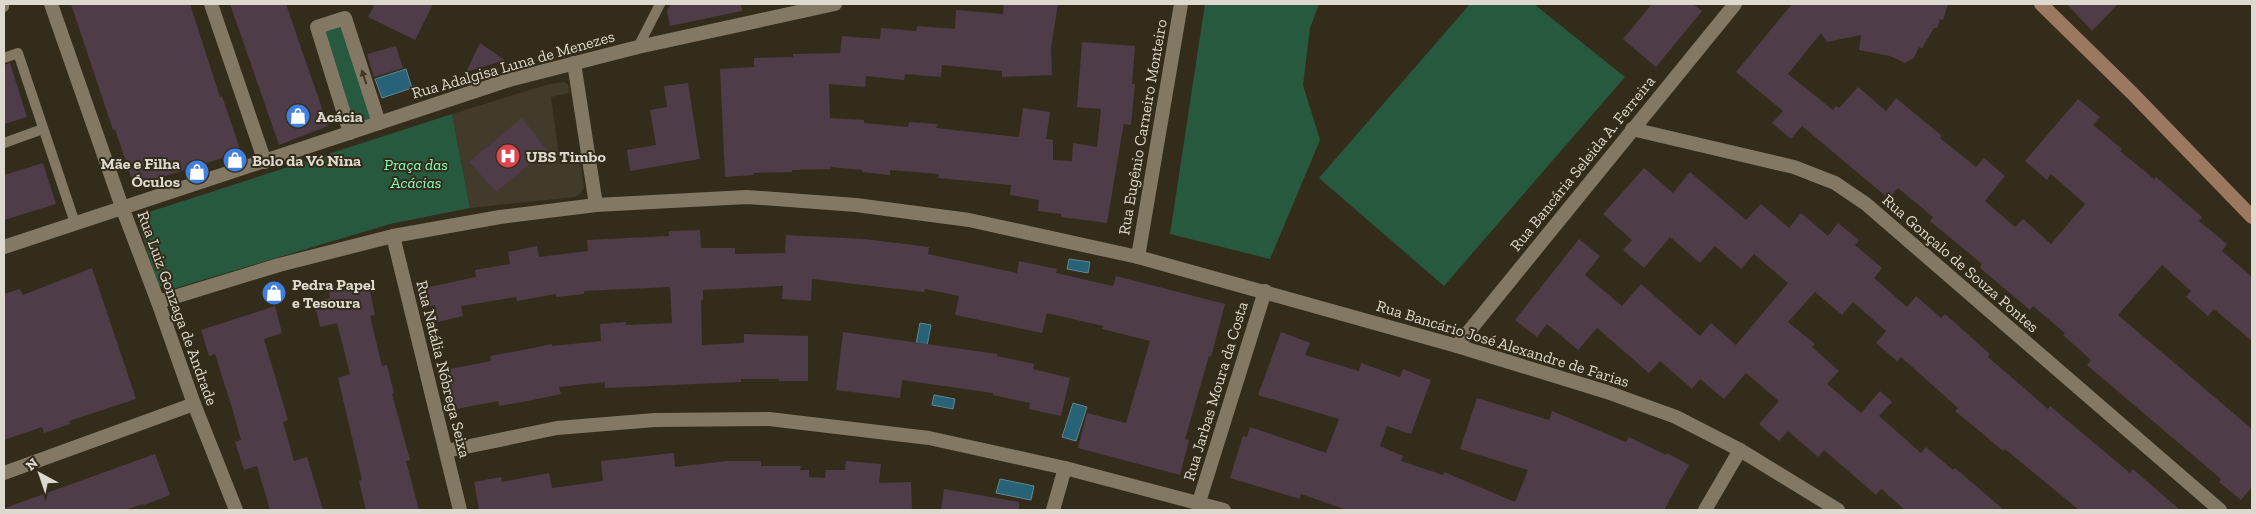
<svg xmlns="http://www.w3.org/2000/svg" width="2256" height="514" viewBox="0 0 2256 514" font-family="'Zilla Slab',serif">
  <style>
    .commercial { fill: #423a2a }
    .green { fill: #27593f }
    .water { fill: #286277; stroke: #5f8691 }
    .building { fill: #4e3c48 }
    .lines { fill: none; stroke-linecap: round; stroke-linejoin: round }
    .service { stroke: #827864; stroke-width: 10 }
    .minor { stroke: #827864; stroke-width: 14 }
    .tertiary { stroke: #827864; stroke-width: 14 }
    .secondary { stroke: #9d7861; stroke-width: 14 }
    .oneway { fill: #403725 }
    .labels { text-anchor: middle; stroke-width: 4; stroke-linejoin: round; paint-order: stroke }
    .street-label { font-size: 16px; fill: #ded9ce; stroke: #342c1a }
    .poi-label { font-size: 16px; font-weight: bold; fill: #ded9ce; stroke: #342c1a; text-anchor: start }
    .park-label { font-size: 16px; font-style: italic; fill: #83febc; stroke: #342c1a }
  </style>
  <rect width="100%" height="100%" fill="#342c1a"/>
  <polygon class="commercial" points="564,82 568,84 569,93 551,97 560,164 580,161 584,188 580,194 575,197 470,208 452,114 549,84"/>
  <g class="green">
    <polygon points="1205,4 1319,4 1310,28 1303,85 1320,140 1270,259 1170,234"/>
    <polygon points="1470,4 1534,4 1625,77 1444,286 1319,178"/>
    <polygon points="345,18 379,123 350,133 317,27"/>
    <polygon points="452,114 470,208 390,224 169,290 158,285 139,224 146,213"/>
  </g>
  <g class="water">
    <polygon points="406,69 412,88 382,98 375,79"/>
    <polygon points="1069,259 1090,262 1088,273 1067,269"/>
    <polygon points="920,323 931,325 927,346 916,344"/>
    <polygon points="934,395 955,399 953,409 932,405"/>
    <polygon points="1073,403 1087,407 1076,441 1062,437"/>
    <polygon points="1000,479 1034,486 1031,500 996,493"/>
  </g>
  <g class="building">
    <polygon points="71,4 190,4 220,97 222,96 241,152 134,186 115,129 113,130"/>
    <polygon points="230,4 286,4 328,126 279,145"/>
    <polygon points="375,4 433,4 415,40 368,17"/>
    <polygon points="671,4 741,4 742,11 670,26 667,11"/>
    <polygon points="1004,4 1058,4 1051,48 1052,75 1002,77 1002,71 942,65 941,77 905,74 904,80 866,76 865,87 829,84 830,118 864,120 864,123 908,127 909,122 937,124 936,128 1019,137 1023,108 1050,112 1046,139 1053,140 1053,160 1072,161 1073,143 1097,147 1101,109 1077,107 1082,42 1135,46 1132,84 1135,84 1131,125 1124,124 1123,128 1107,223 1061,217 1061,214 1038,211 1039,200 1010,195 1011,185 938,178 939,174 890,170 890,175 862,172 862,170 831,167 831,169 792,170 792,172 753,173 754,175 725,177 720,69 754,67 754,58 793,57 793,54 840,53 842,36 880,39 881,28 916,31 917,26 955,29 956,10 1003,14"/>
    <polygon points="1652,4 1693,4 1702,11 1656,67 1623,39"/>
    <polygon points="1792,4 1948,4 1943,20 1940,19 1937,28 1934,28 1922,48 1919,47 1914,58 1905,63 1890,56 1859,50 1861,35 1827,42 1821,33 1788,74 1833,110 1836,106 1839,108 1858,87 1886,111 1896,98 1942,136 1940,138 1976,167 1984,158 2005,176 1985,201 2015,227 2023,219 2051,244 2085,204 2051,174 2047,180 2025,161 2078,99 2100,117 2093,125 2122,149 2120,151 2154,179 2156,177 2202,217 2199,221 2227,244 2222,251 2252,277 2252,341 2214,309 2208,316 2186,297 2191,291 2162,265 2118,315 2252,429 2252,487 2241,500 2219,482 2221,479 2087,365 2091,360 2063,335 2065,333 2033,306 2030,310 1980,268 1982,264 1930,221 1933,217 1898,188 1889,199 1802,126 1791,139 1772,123 1783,111 1736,72"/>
    <polygon points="2067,4 2118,4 2092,31"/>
    <polygon points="480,43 505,60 466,72"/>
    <polygon points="396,46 403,68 374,77 367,54"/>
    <polygon points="10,63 27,117 4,124 4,65"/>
    <polygon points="688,83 700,159 630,171 627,150 656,145 650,110 667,107 664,86"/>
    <polygon points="522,118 547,150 496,192 469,162"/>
    <polygon points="43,163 56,204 4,220 4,175"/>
    <polygon points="1644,168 1673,193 1690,172 1746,220 1761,204 1789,228 1801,213 1828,236 1838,223 1859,240 1855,245 1882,268 1874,278 1907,307 1916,296 1941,318 1945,314 1990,354 1988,357 2048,409 2050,406 2130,473 2133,469 2180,510 2079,510 2005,449 2003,451 1977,429 1955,411 1958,408 1901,357 1897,361 1876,343 1886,331 1853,302 1842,315 1815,292 1788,322 1815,344 1812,347 1839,371 1827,384 1861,413 1880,391 1892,402 1879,416 1921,453 1926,447 1953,470 1955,468 2004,510 1905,510 1881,489 1876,495 1824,450 1818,457 1788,431 1779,441 1759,424 1779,401 1746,373 1724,399 1700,379 1692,389 1660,361 1649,373 1597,328 1578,350 1547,324 1537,337 1515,320 1579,239 1600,256 1585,275 1622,306 1641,284 1700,336 1711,323 1736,345 1788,283 1754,254 1741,269 1715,246 1700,263 1670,237 1644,268 1623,250 1632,240 1603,214"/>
    <polygon points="700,230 701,248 735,248 735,254 785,253 786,235 864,239 929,247 928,254 1017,273 1019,261 1057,269 1056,273 1113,286 1116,276 1225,304 1211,357 1209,356 1185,439 1189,440 1180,475 1078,448 1087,413 1126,423 1150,341 1102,329 1103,326 1047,313 1042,333 955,315 959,296 925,289 924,292 812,279 811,301 782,299 783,286 703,290 703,300 701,300 702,345 744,343 744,334 808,336 808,381 779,381 779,379 741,379 741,382 605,388 605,382 559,387 561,394 528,401 499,406 498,401 446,411 439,371 491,361 490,356 523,350 552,344 552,346 601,341 600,324 626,322 626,325 672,323 670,287 584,291 584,294 556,297 556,294 517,301 516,297 461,306 463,316 438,322 435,305 424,308 420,289 476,277 475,270 510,264 508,252 537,246 539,257 588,251 587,240 669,236 669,231"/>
    <polygon points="92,268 136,399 69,421 70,424 44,433 42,427 4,440 4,294 20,289 23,295"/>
    <polygon points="368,282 375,315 370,316 382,366 387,365 394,393 392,394 410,460 406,461 419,510 366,510 359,481 362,480 338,378 350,374 337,323 320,327 314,301 330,298 329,291"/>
    <polygon points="275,306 282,333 264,339 288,420 283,422 294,461 307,457 323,510 270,510 257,466 244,470 235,442 241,440 232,408 215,354 209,356 201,330"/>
    <polygon points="843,332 997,354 997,356 1034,364 1033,369 1070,378 1061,416 1029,409 1030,403 993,395 993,393 902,380 900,398 836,390"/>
    <polygon points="1281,332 1310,343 1305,355 1359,371 1361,363 1400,377 1403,369 1431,380 1411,434 1387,426 1380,446 1403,456 1401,461 1443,475 1444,472 1515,502 1528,470 1460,449 1477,398 1549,420 1552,411 1626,442 1629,437 1666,455 1667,453 1689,465 1664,510 1347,510 1301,494 1300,499 1230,478 1243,436 1247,437 1250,427 1326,453 1339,419 1258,395"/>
    <polygon points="674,453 675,467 727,461 761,461 761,466 801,466 800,470 809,470 809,477 825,478 826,470 845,470 846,461 881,464 879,483 911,482 912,510 479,510 474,482 501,477 502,482 549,473 552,488 603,481 601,461"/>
    <polygon points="155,454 170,495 144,505 143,504 125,510 5,510 5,508"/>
    <polygon points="944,489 1019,502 1019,510 941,510"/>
  </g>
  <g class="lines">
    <g class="service">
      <polyline points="4,7 4,4"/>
      <polyline points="638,47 660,4"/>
      <polyline points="4,58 18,53 75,223"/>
      <polyline points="4,143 43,129"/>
    </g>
    <g class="minor">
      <polyline points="51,4 122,207 158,302"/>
      <polyline points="211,4 265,162"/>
      <polyline points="574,63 596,205"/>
      <polyline points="1632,129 1794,167 1835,183 1866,204 2220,510"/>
      <polyline points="350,133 317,27 345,18 379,123"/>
      <polyline points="393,236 460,510"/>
      <polyline points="4,247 509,80 638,47 835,4"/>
      <polyline points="1138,257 1457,346 1607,392 1676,417 1740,450 1838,510"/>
      <polyline points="1457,346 1735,4"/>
      <polyline points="446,451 557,428 655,420 769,419 929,438 1065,468 1224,510"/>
      <polyline points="4,473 194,404"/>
      <polyline points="1199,502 1265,291"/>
      <polyline points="1053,510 1065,468"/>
      <polyline points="1705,510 1740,450"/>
    </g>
    <polyline class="tertiary" points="236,510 194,404 158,302 279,265 393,236 500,217 596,205 747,197 856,205 969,220 1138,257 1181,4"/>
    <polyline class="secondary" points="2041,4 2132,93 2252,217"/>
  </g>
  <defs><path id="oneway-solid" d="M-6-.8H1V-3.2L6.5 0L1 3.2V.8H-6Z" transform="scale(1.25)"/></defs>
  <use class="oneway" href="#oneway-solid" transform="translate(364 77) rotate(-108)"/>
  <defs>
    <symbol id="shop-disc" viewBox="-11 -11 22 22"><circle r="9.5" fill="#3f7fe0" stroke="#342c1a"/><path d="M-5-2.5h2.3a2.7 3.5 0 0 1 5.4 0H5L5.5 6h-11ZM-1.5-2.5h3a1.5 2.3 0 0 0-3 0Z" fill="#fff"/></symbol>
    <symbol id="hospital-disc" viewBox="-11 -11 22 22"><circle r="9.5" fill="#e0444e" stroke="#342c1a"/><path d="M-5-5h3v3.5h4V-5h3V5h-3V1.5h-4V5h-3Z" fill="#fff"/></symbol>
  </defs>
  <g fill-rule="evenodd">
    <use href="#shop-disc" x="284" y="102" width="28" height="28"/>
    <use href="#hospital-disc" x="494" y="142" width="28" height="28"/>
    <use href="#shop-disc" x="221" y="146" width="28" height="28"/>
    <use href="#shop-disc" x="183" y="158" width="28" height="28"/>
    <use href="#shop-disc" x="260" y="279" width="28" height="28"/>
  </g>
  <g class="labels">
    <g class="street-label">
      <text transform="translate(513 64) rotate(-16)" y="6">Rua Adalgisa Luna de Menezes</text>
      <text transform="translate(1142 127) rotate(-80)" y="6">Rua Eugênio Carneiro Monteiro</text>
      <text transform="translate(1582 163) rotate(-51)" y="6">Rua Bancária Seleida A. Ferreira</text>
      <text transform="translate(1961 263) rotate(41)" y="6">Rua Gonçalo de Souza Pontes</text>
      <text transform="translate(178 308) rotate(70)" y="6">Rua Luiz Gonzaga de Andrade</text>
      <text transform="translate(1503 343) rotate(17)" y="6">Rua Bancário José Alexandre de Farias</text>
      <text transform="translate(444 369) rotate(76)" y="6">Rua Natália Nóbrega Seixa</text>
      <text transform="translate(1215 391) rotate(-73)" y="6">Rua Jarbas Moura da Costa</text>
    </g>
    <g class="poi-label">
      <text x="316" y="122">Acácia</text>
      <text x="526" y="162">UBS Timbo</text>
      <text x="252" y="166">Bolo da Vó Nina</text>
      <text x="180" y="169" text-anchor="end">Mãe e Filha<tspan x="180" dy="18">Óculos</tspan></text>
      <text x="292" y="290">Pedra Papel<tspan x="292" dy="18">e Tesoura</tspan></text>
    </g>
    <g class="park-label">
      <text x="416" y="170">Praça das<tspan x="416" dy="18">Acácias</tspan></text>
    </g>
  </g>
  <rect width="2256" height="514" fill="none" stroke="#ded9ce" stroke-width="10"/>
  <g transform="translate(40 474) rotate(320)" stroke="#342c1a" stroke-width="4" paint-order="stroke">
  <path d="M0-4L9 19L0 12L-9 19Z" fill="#ded9ce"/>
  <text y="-8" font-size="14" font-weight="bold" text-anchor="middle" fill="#ded9ce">N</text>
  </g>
</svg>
